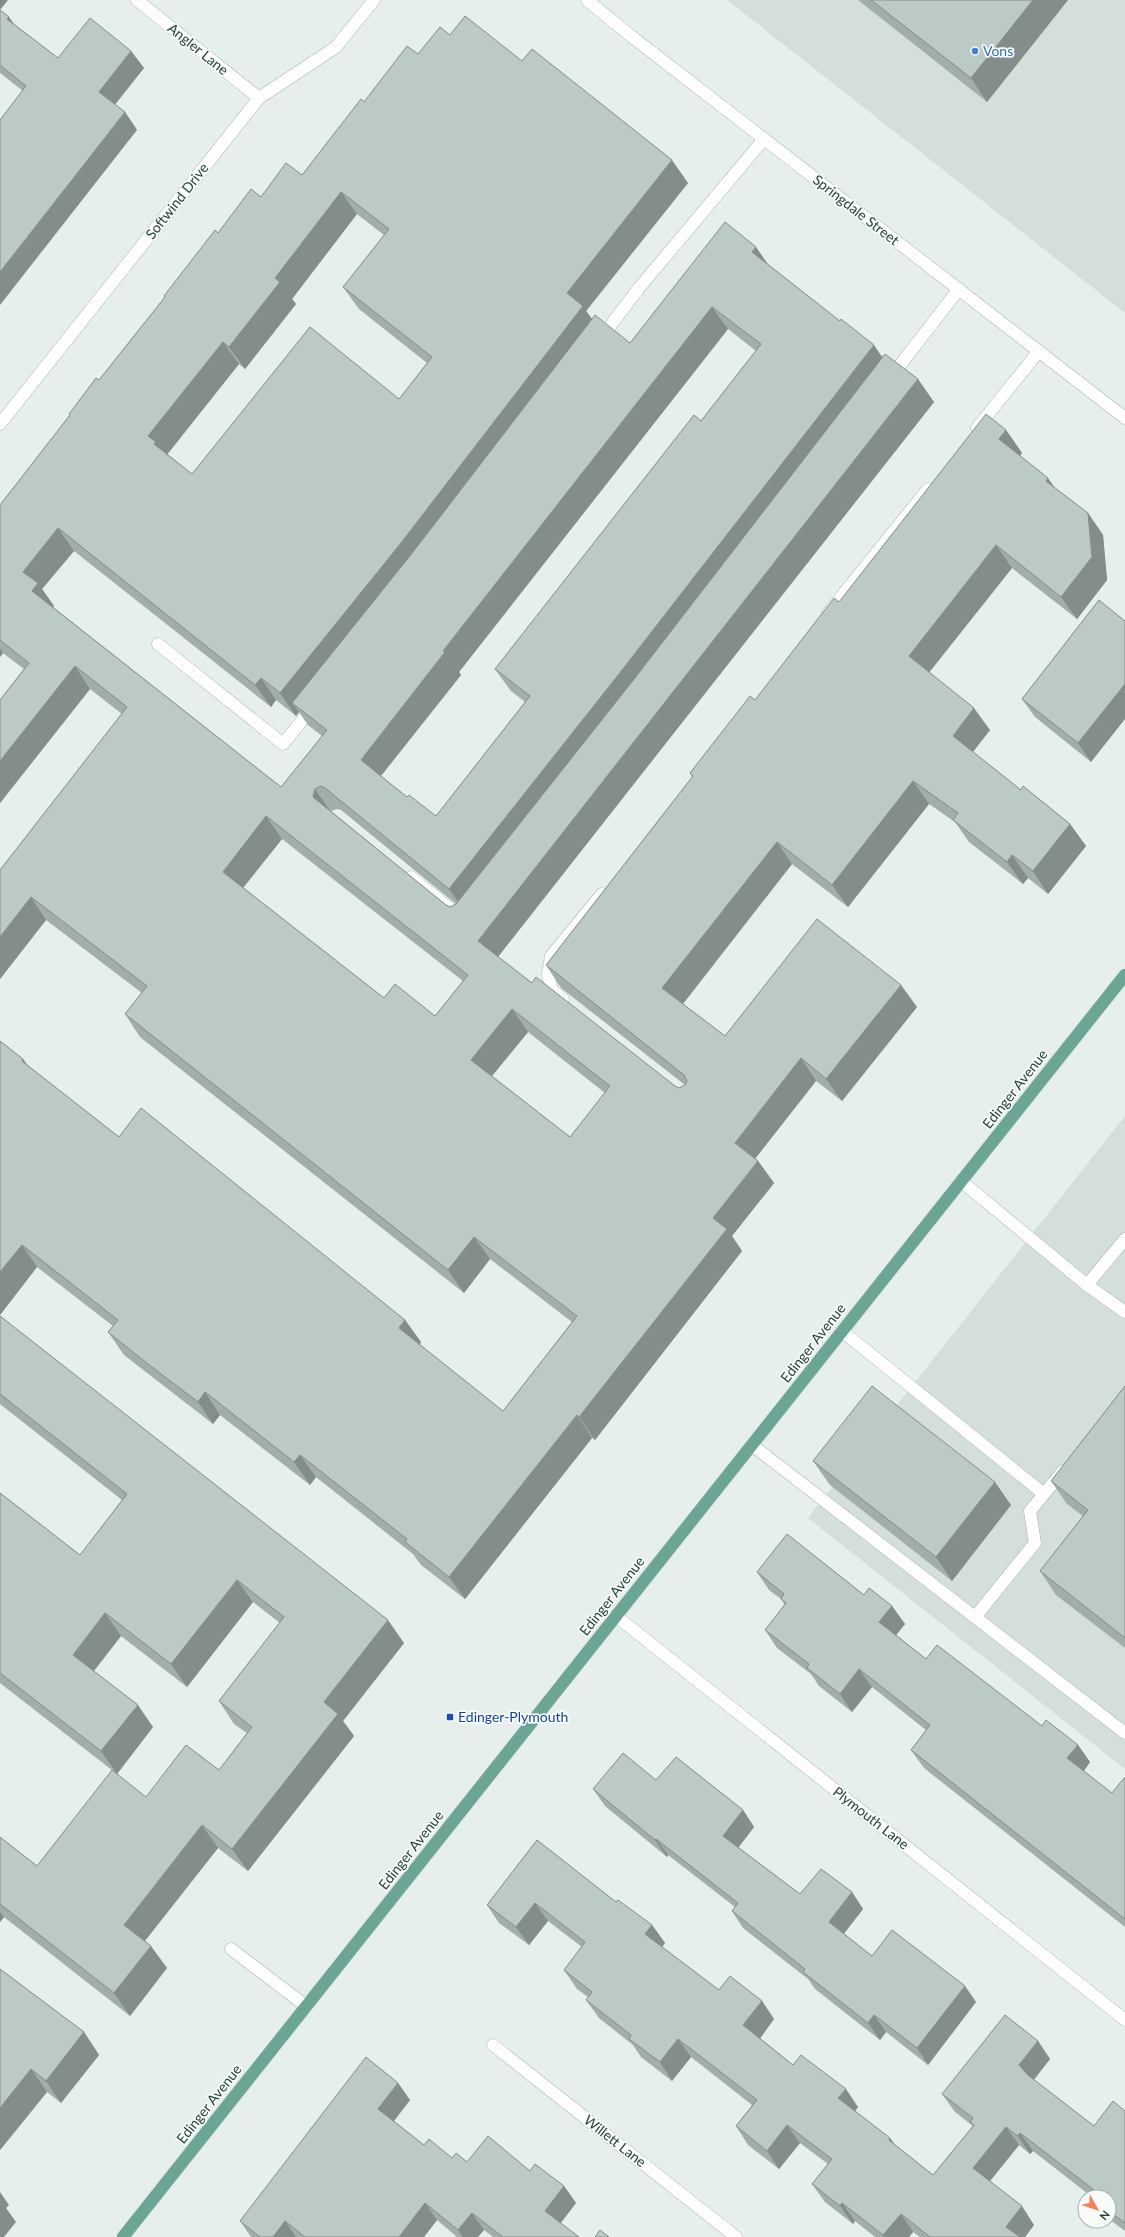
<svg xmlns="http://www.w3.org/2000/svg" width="1125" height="2237" viewBox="0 0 1125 2237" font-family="Lato,sans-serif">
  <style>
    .built { fill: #d4dfda }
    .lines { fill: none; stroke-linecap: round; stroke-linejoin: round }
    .lane-casing { stroke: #a8b8b2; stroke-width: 13 }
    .street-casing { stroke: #a8b8b2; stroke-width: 13 }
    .secondary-casing { stroke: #a4bbb3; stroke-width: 13 }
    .primary-casing { stroke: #c2cac8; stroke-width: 13 }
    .lane { stroke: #fff; stroke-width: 12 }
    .street { stroke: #fff; stroke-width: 12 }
    .secondary { stroke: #fff; stroke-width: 12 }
    .primary { stroke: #6aa596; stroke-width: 12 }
    .wall { fill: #a1aea9; fill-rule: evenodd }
    .shaded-wall { fill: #838d89 }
    .building { fill: #bbcac4; stroke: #838d89; fill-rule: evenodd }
    .shop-dot { fill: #3f7fe0; stroke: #f7fbf9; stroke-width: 1.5 }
    .transit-dot { fill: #1a4fb4; stroke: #f7fbf9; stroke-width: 1.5 }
    .labels { text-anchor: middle; stroke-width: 3.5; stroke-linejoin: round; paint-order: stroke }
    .street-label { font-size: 14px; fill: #24423a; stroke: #f7fbf9 }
    .shop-label { font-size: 14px; fill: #366cbe; stroke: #f7fbf9; text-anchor: start }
    .transit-label { font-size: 14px; fill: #164399; stroke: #f7fbf9; text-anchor: start }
  </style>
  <rect width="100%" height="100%" fill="#e6efeb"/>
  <g class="built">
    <polygon points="727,0 1125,0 1125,313"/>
    <polygon points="1125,1116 1125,1769 808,1518"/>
  </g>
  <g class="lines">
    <defs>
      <g id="lane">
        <polyline points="600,339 639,288 764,139"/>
        <polyline points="890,378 959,289"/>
        <polyline points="977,428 1039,351"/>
        <polyline points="828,613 928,489"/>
        <polyline points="158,644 283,744 313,707"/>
        <polyline points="411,877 459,916"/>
        <polyline points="563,999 552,990 548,975 551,956 602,894"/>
        <polyline points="961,1181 1087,1285 1125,1312"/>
        <polyline points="1087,1285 1125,1239"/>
        <polyline points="842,1331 1044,1494"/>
        <polyline points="752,1445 1125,1733"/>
        <polyline points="975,1617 1035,1543 1030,1511 1063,1471"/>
        <polyline points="231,1949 306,2006"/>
      </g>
      <g id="street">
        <polyline points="137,0 259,98"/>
        <polyline points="0,424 259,98 336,47 374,0"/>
        <polyline points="616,1616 1125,2020"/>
        <polyline points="493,2045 736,2237"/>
      </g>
      <polyline id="secondary" points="587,0 631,36 1125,418"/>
      <polyline id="primary" points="123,2237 1125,975"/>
    </defs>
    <use href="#lane" class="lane-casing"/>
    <use href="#street" class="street-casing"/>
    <use href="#secondary" class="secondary-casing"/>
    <use href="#primary" class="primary-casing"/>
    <use href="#lane" class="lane"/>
    <use href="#street" class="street"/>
    <use href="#secondary" class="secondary"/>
    <use href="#primary" class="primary"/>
  </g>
  <g class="wall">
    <polygon points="0,0 0,10 14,24 58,58 131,51 144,68 115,105 125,112 137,130 23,91 0,73"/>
    <polygon points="858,0 1068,0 987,102"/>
    <path d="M450 35 522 61 688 183 586 311 592 319 630 343 769 265 883 357 934 402 498 957 532 983 675 1086 679 1088 685 1085 561 988 546 965 692 777 690 773 755 700 839 602 1006 430 1022 453 1020 456 1055 488 1088 513 1103 535 1107 580 1077 619 1012 568 929 672 990 730 973 752 1021 790 1070 824 1086 846 1048 894 1028 878 1023 884 969 842 955 822 929 804 848 907 792 864 683 1004 725 1036 917 1007 842 1101 816 1081 755 1159 758 1161 774 1183 732 1236 742 1251 595 1440 592 1438 465 1599 421 1565 413 1554 316 1477 310 1485 220 1415 213 1424 164 1386 124 1355 108 1332 113 1326 37 1267 0 1315V1041L23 1059 29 1067 119 1137 405 1320 421 1342 420 1345 503 1411 572 1322 490 1259 464 1293 140 1037 125 1014 142 993 46 920 0 979V870L122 714 90 689 0 803V700L24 669 3 653 0 657V505L70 415 69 414 99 380 165 297 164 296 218 233 261 197 302 175 364 102 418 54ZM357 214 384 235 343 287 359 309 427 363 399 399 192 474 167 454 239 364 245 369 296 304 292 299ZM728 329 756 351 701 421 495 669 511 691 525 702 436 816 407 797 381 776 461 675 459 672ZM74 551 271 707 276 700 296 716 299 712 308 725 322 736 281 787 53 607 54 606 42 589ZM337 809 341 810 456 904 450 907 446 905 331 811ZM282 839 463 981 435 1016 384 998 243 888ZM528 1032 605 1093 570 1137 492 1076Z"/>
    <polygon points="1099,600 1091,762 1035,717 1022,699"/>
    <polygon points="0,1316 404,1643 343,1721 354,1736 248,1871 218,1848 145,1941 167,1968 130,2016 4,1917 0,1922 0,1837 37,1866 146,1797 219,1770 247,1733 234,1724 219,1701 280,1623 253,1602 187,1687 121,1636 94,1671 153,1727 117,1774 0,1683 0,1493 80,1555 122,1500 0,1404"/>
    <polygon points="1125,1386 1125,1648 1056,1595 1040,1571 1083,1516 1067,1504 1051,1481"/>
    <polygon points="813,1461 1011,1505 952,1581 830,1485"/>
    <polygon points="757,1572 864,1595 892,1606 905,1624 896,1635 926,1659 1042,1726 1078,1745 1090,1762 1084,1771 1112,1793 1125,1778 1125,1927 924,1768 911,1750 926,1730 872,1687 852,1712 819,1686 811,1674 777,1648 765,1630 785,1605 781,1599 769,1590"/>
    <polygon points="656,1780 743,1810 754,1827 738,1848 800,1894 852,1892 863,1909 844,1934 872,1956 976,2002 928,2065 886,2032 880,2040 815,1989 808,1979 743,1928 732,1911 735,1907 668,1855 667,1857 605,1806 593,1789"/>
    <polygon points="537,1840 616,1902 652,1925 665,1943 662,1947 719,1990 762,2001 774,2019 760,2038 793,2065 858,2107 855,2111 890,2138 896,2146 933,2175 973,2126 955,2112 942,2094 1038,2041 1050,2059 1034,2080 1094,2126 1125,2111 1125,2231 1109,2219 1109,2197 1092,2197 1033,2151 1030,2154 1019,2145 990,2181 1034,2225 1025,2237 920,2237 913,2232 909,2237 875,2237 855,2221 853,2224 825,2202 812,2184 828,2164 800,2143 779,2169 748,2145 736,2126 752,2105 691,2057 672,2081 641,2057 633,2045 599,2018 586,2000 588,1997 577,1989 564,1970 582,1947 548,1921 529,1945 499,1923 487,1905"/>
    <polygon points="0,1969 84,2032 99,2055 61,2103 47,2092 0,2150"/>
    <polygon points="398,2083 410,2100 394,2121 424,2145 452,2158 467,2162 530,2171 564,2186 576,2203 560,2223 579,2237 493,2237 484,2230 478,2237 457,2237 437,2220 424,2237 251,2237 240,2221"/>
  </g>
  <g class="shaded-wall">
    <polygon points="0,0 8,0 0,10"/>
    <polygon points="1033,0 1068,0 987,102 971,78"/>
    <polygon points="9,17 21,34 7,19"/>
    <polygon points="131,51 144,68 111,109 99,92"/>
    <polygon points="125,112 137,130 0,305 0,272"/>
    <polygon points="672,160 688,183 586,311 599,328 292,703 299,712 296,716 280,693 567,293"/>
    <polygon points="341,192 357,214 292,299 296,304 245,369 229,347 275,278"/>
    <polygon points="756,247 772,270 752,252"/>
    <polygon points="712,307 728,329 459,672 461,675 376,782 361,760 443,651"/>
    <polygon points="223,342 239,364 166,456 170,467 148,436"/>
    <polygon points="874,345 889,367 465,911 449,889"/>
    <polygon points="918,379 934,402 493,963 478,941"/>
    <polygon points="1006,430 1022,453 1015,462 999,439"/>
    <polygon points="1048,478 1064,501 1046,481"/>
    <polygon points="1088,513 1103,535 1107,580 1077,619 1061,597"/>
    <polygon points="58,528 74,551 42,589 54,606 48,613 32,591 23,572"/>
    <polygon points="996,545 1012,568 924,679 909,656"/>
    <polygon points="0,648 3,653 0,657"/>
    <polygon points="75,666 90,689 0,803 0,761"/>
    <polygon points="261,678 276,700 271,707 255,685"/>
    <polygon points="1125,684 1125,719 1091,762 1078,743"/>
    <polygon points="974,708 990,730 968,758 953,736"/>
    <polygon points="913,781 929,804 848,907 832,885"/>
    <polygon points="315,789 330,811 313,797"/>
    <polygon points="266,816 282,839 238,894 223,872"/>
    <polygon points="1070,824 1086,846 1048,894 1033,871"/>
    <polygon points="777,842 792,864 678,1010 662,988"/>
    <polygon points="1012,855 1028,878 1023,884 1007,862"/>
    <polygon points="31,897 46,920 0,979 0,937"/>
    <polygon points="901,985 917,1007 842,1101 826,1079"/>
    <polygon points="512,1009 528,1032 487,1082 471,1060"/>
    <polygon points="801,1058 816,1081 750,1165 735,1143"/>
    <polygon points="23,1059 39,1082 22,1061"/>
    <polygon points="758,1161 774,1183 732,1236 742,1251 595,1440 579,1417 713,1218"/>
    <polygon points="474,1237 490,1259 464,1293 448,1270"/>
    <polygon points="22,1245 37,1267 0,1315 0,1272"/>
    <polygon points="405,1320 421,1342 415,1351 399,1328"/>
    <polygon points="205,1392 220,1415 213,1424 198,1402"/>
    <polygon points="577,1415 592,1438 465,1599 449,1577"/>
    <polygon points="300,1455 316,1477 310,1485 294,1462"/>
    <polygon points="995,1482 1011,1505 952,1581 936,1557"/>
    <polygon points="237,1580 253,1602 187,1687 171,1664"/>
    <polygon points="892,1606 905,1624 892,1640 879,1622"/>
    <polygon points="105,1613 121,1636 89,1677 73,1655"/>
    <polygon points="388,1620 404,1643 343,1721 354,1736 248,1871 232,1849 324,1702"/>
    <polygon points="859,1669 872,1687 852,1712 840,1694"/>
    <polygon points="138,1705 153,1727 117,1774 101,1751"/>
    <polygon points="1078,1745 1090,1762 1080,1776 1067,1758"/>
    <polygon points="743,1810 754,1827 734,1853 723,1836"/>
    <polygon points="202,1825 218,1848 140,1947 124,1925"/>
    <polygon points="656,1839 668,1855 667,1857 655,1840"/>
    <polygon points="852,1892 863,1909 840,1938 829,1922"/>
    <polygon points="535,1903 548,1921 529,1945 516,1927"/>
    <polygon points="0,1912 4,1917 0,1922"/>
    <polygon points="652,1925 665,1943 658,1952 645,1934"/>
    <polygon points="151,1946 167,1968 130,2016 114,1993"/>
    <polygon points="965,1986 976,2002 928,2065 917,2048"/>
    <polygon points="762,2001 774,2019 756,2044 743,2025"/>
    <polygon points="874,2015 886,2032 880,2040 868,2023"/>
    <polygon points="84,2032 99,2055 61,2103 46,2081"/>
    <polygon points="678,2039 691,2057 672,2081 660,2062"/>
    <polygon points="1038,2041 1050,2059 1031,2083 1019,2065"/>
    <polygon points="31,2069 47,2092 0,2150 0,2108"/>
    <polygon points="398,2083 410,2100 390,2126 378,2109"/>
    <polygon points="846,2089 858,2107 851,2116 838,2098"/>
    <polygon points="787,2125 800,2143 779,2169 767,2151"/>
    <polygon points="1006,2127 1019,2145 986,2186 973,2168"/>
    <polygon points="1020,2133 1033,2151 1030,2154 1018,2136"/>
    <polygon points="890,2138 903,2156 889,2140"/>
    <polygon points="564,2186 576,2203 557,2228 545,2211"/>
    <polygon points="0,2192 9,2205 6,2208 16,2222 4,2237 0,2237"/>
    <polygon points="425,2203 437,2220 424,2237 399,2237"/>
    <polygon points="842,2203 855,2221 853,2224 840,2206"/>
    <polygon points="1022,2206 1034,2225 1025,2237 1013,2237 1006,2227"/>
    <polygon points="472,2213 484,2230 478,2237 463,2237 458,2230"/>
    <polygon points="901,2214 913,2232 909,2237 884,2237 883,2235"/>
    <polygon points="285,2221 296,2237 273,2237"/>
  </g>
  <g class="building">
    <polygon points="871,0 1033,0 971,78"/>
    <polygon points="0,10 9,17 7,19 58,58 90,18 131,51 99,92 125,112 0,272 0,120 26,86 0,65"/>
    <path d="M465 16 522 61 532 49 672 160 567 293 583 306 401 543 280 693 261 678 255 685 58 528 23 572 38 583 32 591 281 787 327 730 292 703 413 552 595 315 630 343 725 222 756 247 752 252 840 321 841 319 874 345 619 674 449 889 325 788 321 786 315 789 313 797 446 905 450 907 456 904 631 683 885 354 918 379 478 941 532 983 536 977 675 1086 679 1088 685 1085 687 1081 684 1075 546 965 693 776 690 773 750 696 755 700 834 598 839 602 986 414 1006 430 999 439 1048 478 1046 481 1088 513 1092 557 1061 597 996 545 909 656 974 708 953 736 1021 790 1023 786 1070 824 1033 871 1012 855 1007 862 953 820 958 813 913 781 832 885 777 842 662 988 725 1036 817 919 901 985 826 1079 801 1058 735 1143 758 1161 713 1218 727 1229 579 1417 577 1415 449 1577 405 1542 407 1539 300 1455 294 1462 205 1392 198 1402 148 1364 108 1332 118 1320 22 1245 0 1272V1041L23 1059 22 1061 119 1137 141 1108 405 1320 399 1328 503 1411 577 1316 474 1237 448 1270 125 1014 147 986 31 897 0 937V870L127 707 75 666 0 761V700L29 663 0 640V505L70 415 69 414 96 378 99 380 165 297 164 296 215 230 218 233 251 189 261 197 286 163 302 175 361 99 364 102 407 46 418 54 440 27 450 35ZM341 192 389 229 343 287 432 357 399 399 310 327 192 474 154 444 156 442 148 436 223 342 229 347 280 282 275 278ZM712 307 761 344 701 421 694 415 495 669 530 696 436 816 409 795 407 797 361 760 445 652 443 651ZM266 816 468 975 435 1016 395 984 384 998 223 872ZM512 1009 610 1086 570 1137 471 1060Z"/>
    <polygon points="1099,600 1125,621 1125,684 1078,743 1022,699"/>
    <polygon points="0,1316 388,1620 324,1702 338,1714 232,1849 202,1825 124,1925 151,1946 114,1993 0,1904 0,1837 37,1866 112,1770 146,1797 186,1745 219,1770 252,1727 219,1701 284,1617 237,1580 171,1664 105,1613 73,1655 138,1705 101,1751 0,1673 0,1493 80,1555 127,1494 0,1394"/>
    <polygon points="872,1386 995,1482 936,1557 813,1461"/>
    <polygon points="1125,1386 1125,1638 1040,1571 1088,1510 1051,1481"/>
    <polygon points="787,1534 864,1595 869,1588 892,1606 879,1622 926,1659 937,1645 1042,1726 1046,1720 1078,1745 1067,1758 1112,1793 1124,1778 1125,1778 1125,1919 911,1750 930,1725 859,1669 840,1694 807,1668 809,1664 765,1630 786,1603 781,1599 784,1594 757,1572"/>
    <polygon points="623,1753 656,1780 676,1757 743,1810 723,1836 800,1894 821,1869 852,1892 829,1922 872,1956 892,1930 965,1986 917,2048 874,2015 868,2023 803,1972 805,1969 732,1911 738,1903 656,1839 655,1840 593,1789"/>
    <polygon points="537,1840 616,1902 618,1900 652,1925 645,1934 719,1990 730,1976 762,2001 743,2025 793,2065 801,2055 846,2089 838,2098 890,2138 889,2140 933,2175 974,2125 970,2122 973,2118 942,2094 1005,2015 1038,2041 1019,2065 1028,2075 1094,2126 1113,2101 1125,2111 1125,2223 1109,2211 1109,2197 1095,2197 1098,2193 1020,2133 1018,2136 1006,2127 973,2168 1022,2206 1006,2227 1020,2237 930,2237 901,2214 883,2235 842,2203 840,2206 812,2184 832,2159 787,2125 767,2151 736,2126 757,2100 678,2039 660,2062 629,2039 631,2035 586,2000 592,1992 564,1970 585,1942 535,1903 516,1927 487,1905"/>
    <polygon points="0,1969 84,2032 46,2081 31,2069 0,2108"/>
    <polygon points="366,2057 398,2083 378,2109 424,2145 429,2139 452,2158 456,2153 467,2162 488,2136 530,2171 535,2164 564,2186 545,2211 579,2237 503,2237 472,2213 458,2230 425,2203 399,2237 305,2237 285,2221 273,2237 260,2237 240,2221"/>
    <polygon points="600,2230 609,2237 595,2237"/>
  </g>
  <circle class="shop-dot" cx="975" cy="51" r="4"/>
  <rect class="transit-dot" x="446" y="1713" width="8" height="8" rx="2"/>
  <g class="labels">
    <g class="street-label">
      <text transform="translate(198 49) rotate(39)" y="5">Angler Lane</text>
      <text transform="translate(177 201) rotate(-52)" y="5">Softwind Drive</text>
      <text transform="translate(856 210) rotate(38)" y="5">Springdale Street</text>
      <text transform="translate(1015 1089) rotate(-52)" y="5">Edinger Avenue</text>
      <text transform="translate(813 1343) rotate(-52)" y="5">Edinger Avenue</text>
      <text transform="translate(612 1596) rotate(-52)" y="5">Edinger Avenue</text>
      <text transform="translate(871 1818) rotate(38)" y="5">Plymouth Lane</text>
      <text transform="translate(411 1850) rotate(-52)" y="5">Edinger Avenue</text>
      <text transform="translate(209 2104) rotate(-52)" y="5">Edinger Avenue</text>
      <text transform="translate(615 2141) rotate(38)" y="5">Willett Lane</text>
    </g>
    <g class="shop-label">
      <text x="983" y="56">Vons</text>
    </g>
    <g class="transit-label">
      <text x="458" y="1722">Edinger-Plymouth</text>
    </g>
  </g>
  <g transform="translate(1097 2209) rotate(129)"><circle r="19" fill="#f7fbf9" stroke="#a3b1ad"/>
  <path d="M0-3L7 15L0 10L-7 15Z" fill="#f4845f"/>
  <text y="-6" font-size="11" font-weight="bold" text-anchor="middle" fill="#24423a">N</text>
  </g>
</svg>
